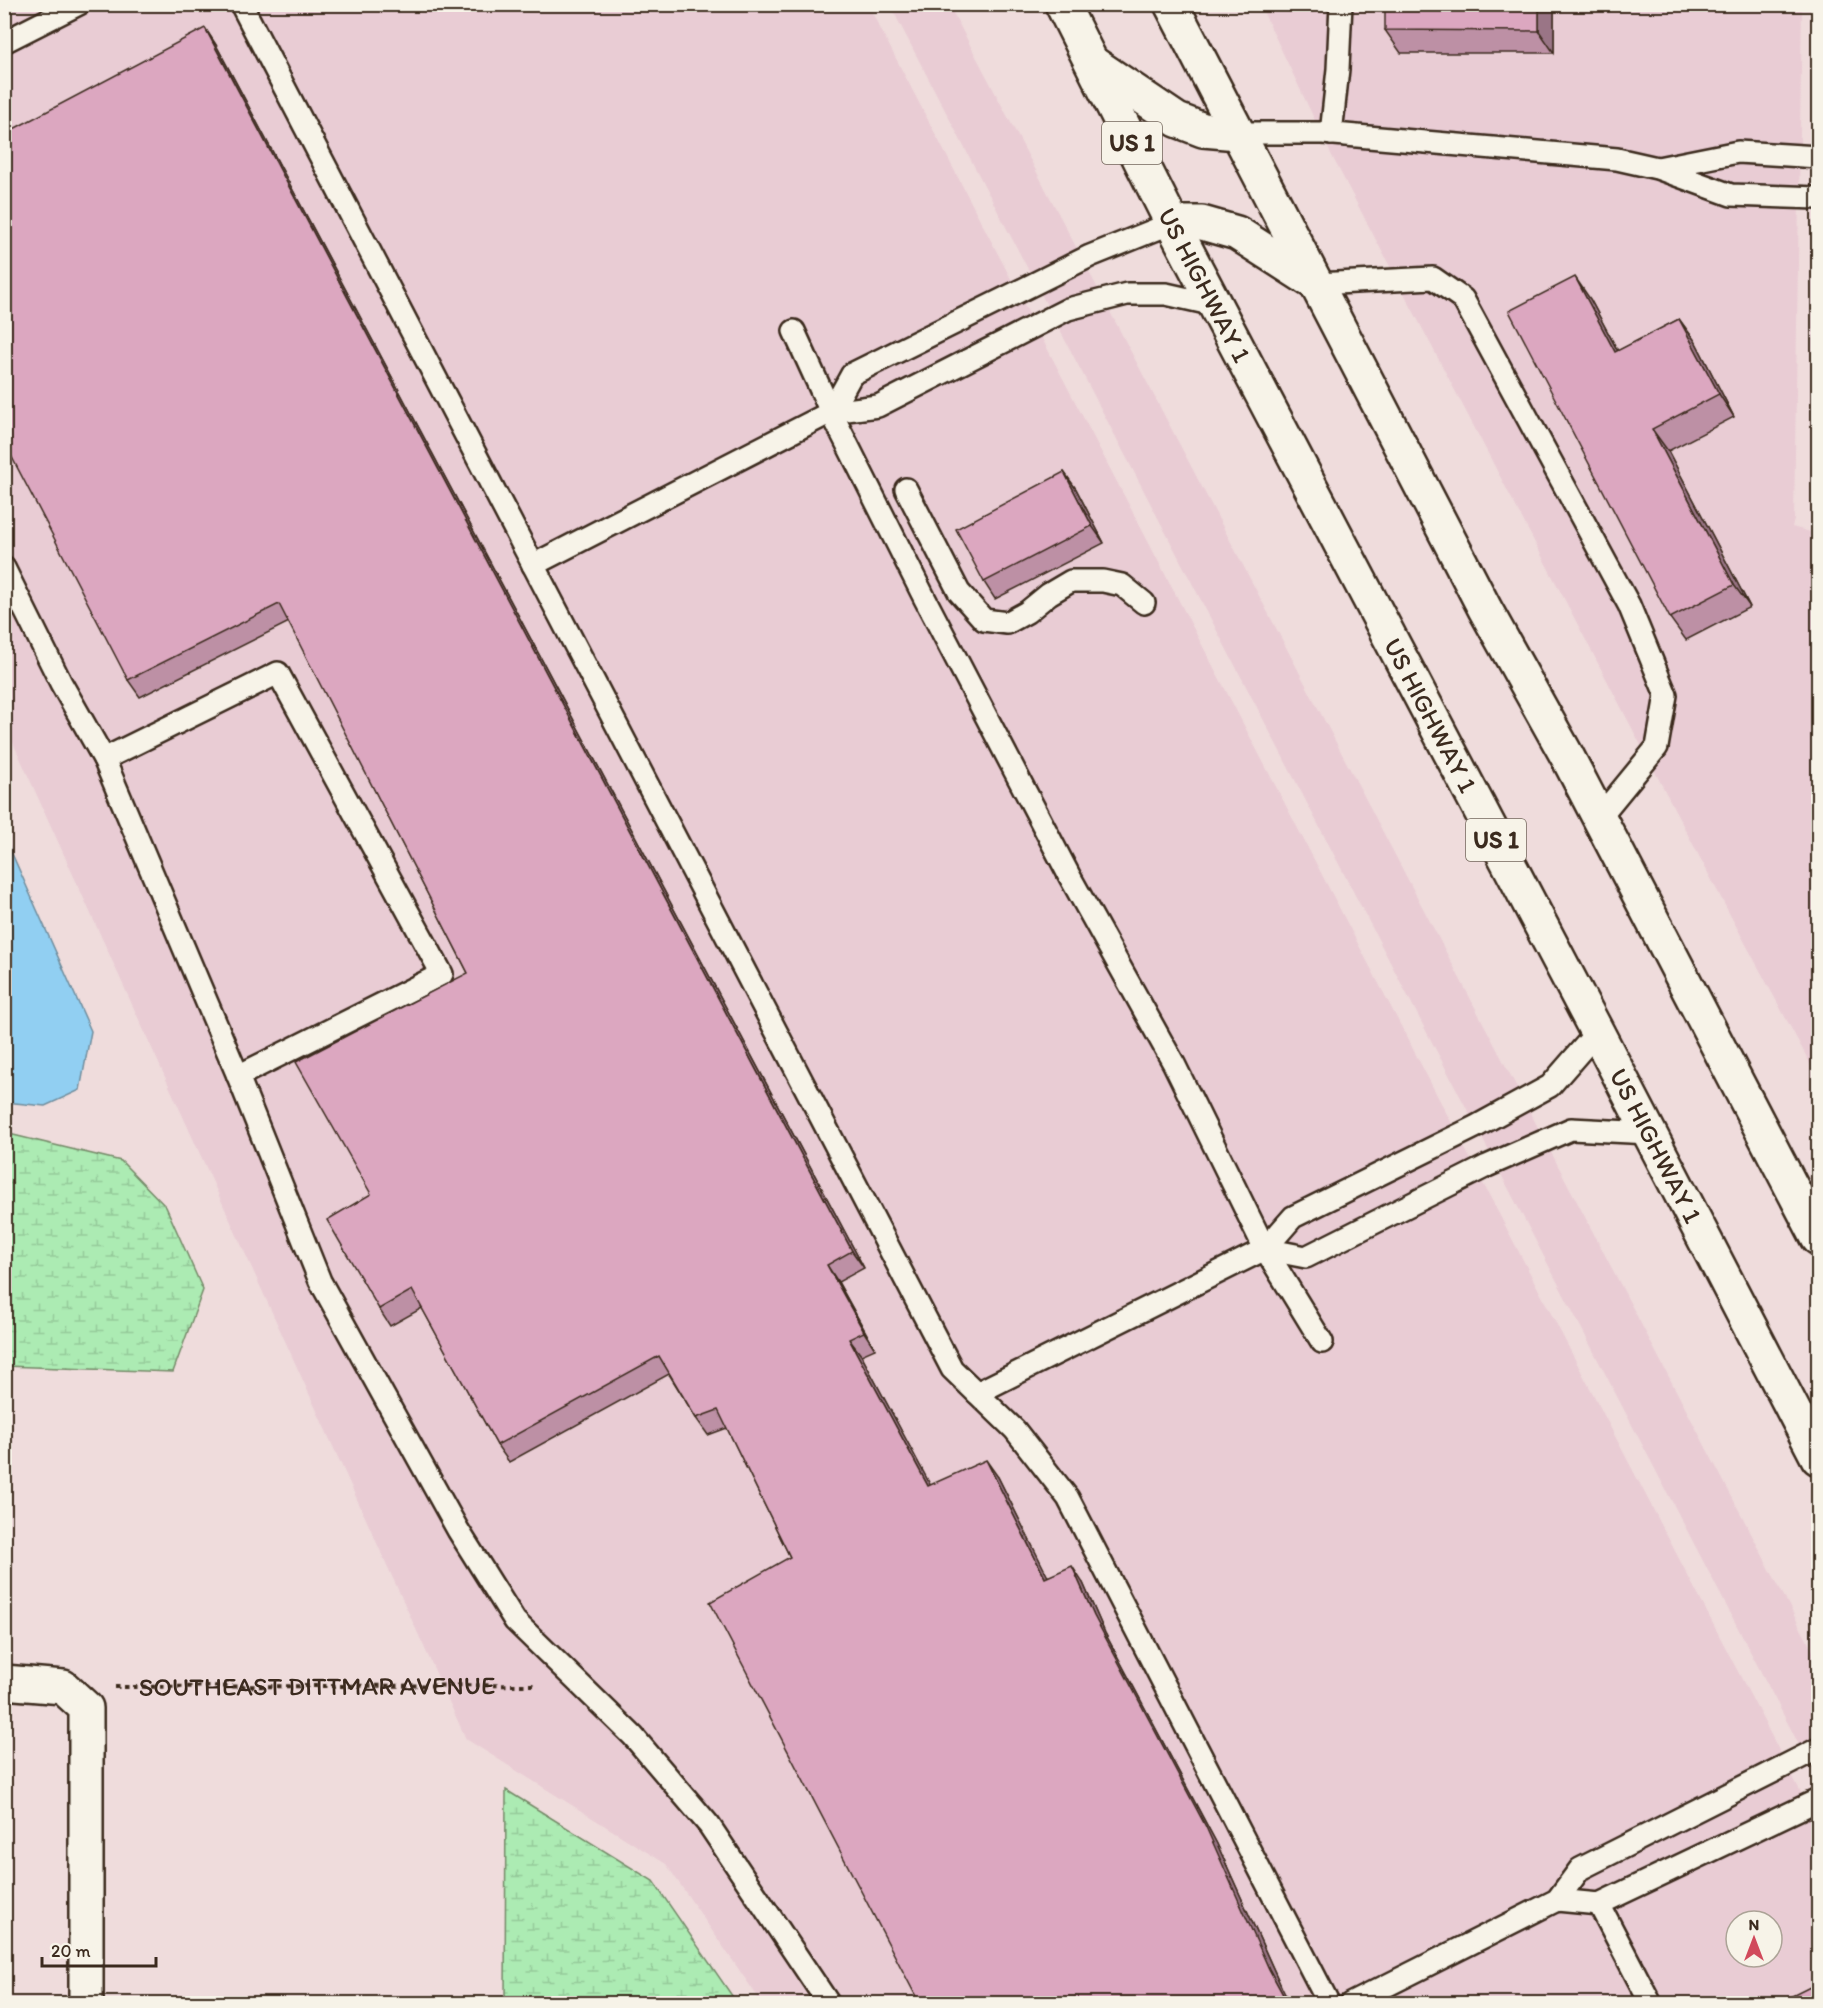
<svg xmlns="http://www.w3.org/2000/svg" width="1823" height="2008" viewBox="0 0 1823 2008" font-family="Itim,sans-serif">
  <style>
    .built { fill: #e9ccd4; fill-rule: evenodd }
    .wetland { fill: url(#wetland-marsh); stroke: #748a68; stroke-width: 1.5 }
    .water { fill: #91cff2; stroke: #6f8d9d; stroke-width: 1.5 }
    .lines { fill: none; stroke-linecap: round; stroke-linejoin: round }
    .lane-casing { stroke: #3b2a1e; stroke-width: 26 }
    .street-casing { stroke: #3b2a1e; stroke-width: 38 }
    .primary-casing { stroke: #3b2a1e; stroke-width: 38 }
    .path { stroke: #3b2a1e; stroke-width: 4; stroke-dasharray: 4.5 4.5; stroke-linecap: butt }
    .lane { stroke: #f7f3e8; stroke-width: 21 }
    .street { stroke: #f7f3e8; stroke-width: 33 }
    .primary { stroke: #f7f3e8; stroke-width: 33 }
    .wall { fill: #bd90a5; stroke: #3b2a1e; stroke-width: 1.5 }
    .shaded-wall { fill: #9a7586; stroke: #3b2a1e; stroke-width: 1.5 }
    .building { fill: #dca7c0; stroke: #3b2a1e; stroke-width: 1.5 }
    .labels { text-anchor: middle; stroke-width: 4.5; stroke-linejoin: round; paint-order: stroke }
    .shield { fill: #f7f3e8; stroke: #73665b; stroke-width: 1.5 }
    .shield-label { font-size: 24px; font-weight: bold; fill: #3b2a1e }
    .street-label { font-size: 26px; fill: #3b2a1e; stroke: #f7f3e8 }
  </style>
  <defs>
    <pattern id="wetland-marsh" width="20" height="14" patternUnits="userSpaceOnUse" patternTransform="scale(1.5)"><rect width="20" height="14" fill="#acebb3"/><path d="M1 5h8M5 5V1M11 12h8M15 12V8" fill="none" stroke="#95ca9a"/></pattern>
  </defs>
  <rect width="100%" height="100%" fill="#efdcdc"/>
  <filter id="ink" filterUnits="userSpaceOnUse"><feTurbulence type="fractalNoise" baseFrequency=".0167" numOctaves="2"/><feDisplacementMap in="SourceGraphic" scale="12" xChannelSelector="R" yChannelSelector="G"/><feConvolveMatrix kernelMatrix="1 2 1 2 8 2 1 2 1" color-interpolation-filters="sRGB"/></filter>
  <g filter="url(#ink)">
    <g class="built">
      <path d="M4 5H868L1818 1825V2003H762L666 1864 466 1739 5 725ZM1736 1921H1772V1957H1736Z"/>
      <polygon points="890,5 949,5 1818,1661 1818,1781"/>
      <polygon points="1260,5 1802,5 1794,520 1792,527 1818,534 1818,1078 1729,913 1332,156"/>
    </g>
    <g class="wetland">
      <polygon points="5,1133 121,1161 166,1207 203,1290 173,1372 5,1366"/>
      <polygon points="506,1790 653,1881 737,2003 505,2003"/>
    </g>
    <polygon class="water" points="5,838 91,1031 80,1090 45,1106 5,1102"/>
    <g class="lines">
      <defs>
        <g id="lane">
          <polyline points="241,4 952,1369 1015,1430 1068,1498 1329,2004"/>
          <polyline points="4,42 79,4"/>
          <polyline points="1238,133 1323,133 1617,159 1657,168 1731,195 1818,198"/>
          <polyline points="1331,134 1338,69 1341,4"/>
          <polyline points="1658,168 1738,152 1818,157"/>
          <polyline points="1317,284 1433,278 1463,299 1629,605 1666,695 1657,747 1598,819"/>
          <polyline points="794,331 831,412 925,599 1070,877 1174,1064 1265,1249 1322,1342"/>
          <polyline points="831,412 852,374 1090,256 1172,223"/>
          <polyline points="906,489 959,592 984,620 1007,623 1027,612 1049,594 1071,581 1103,581 1122,585 1144,603"/>
          <polyline points="533,565 831,412 878,406 1068,309 1127,294 1166,294 1215,305"/>
          <polyline points="4,568 61,683 104,759 238,1076 320,1281 458,1530 515,1621 633,1736 709,1825 829,2004"/>
          <polyline points="104,759 278,673 442,974 238,1076"/>
          <polyline points="1265,1249 1306,1257 1487,1166 1571,1129 1650,1133"/>
          <polyline points="977,1393 1265,1249 1293,1217 1475,1127 1550,1086 1597,1032"/>
          <polyline points="1557,1900 1599,1904 1818,1800"/>
          <polyline points="1599,1904 1651,2004"/>
          <polyline points="1350,2004 1557,1900 1580,1869 1818,1749"/>
        </g>
        <polyline id="street" points="4,1682 63,1687 86,1708 86,2004"/>
        <g id="primary">
          <path id="s2" d="M1062 4 1172 223 1597 1032 1818 1458"/>
          <polyline points="1171,4 1485,609 1567,756 1818,1238"/>
          <polyline points="1094,64 1177,120 1203,130 1238,133"/>
          <polyline points="1172,223 1202,223 1237,233 1315,283"/>
        </g>
      </defs>
      <use href="#lane" class="lane-casing"/>
      <use href="#street" class="street-casing"/>
      <use href="#primary" class="primary-casing"/>
      <path class="path" id="s1" d="M115 1687 537 1685"/>
      <use href="#lane" class="lane"/>
      <use href="#street" class="street"/>
      <use href="#primary" class="primary"/>
    </g>
    <g class="wall">
      <polygon points="1554,4 1554,53 1401,53 1385,30"/>
      <polygon points="205,28 216,45 864,1268 838,1282 875,1349 861,1355 930,1485 998,1477 1047,1576 1083,1583 1105,1633 1217,1844 1281,1986 790,1557 727,1428 708,1435 696,1418 669,1374 509,1462 497,1445 422,1308 390,1326 379,1309 371,1194 468,973 289,622 140,697 128,680"/>
      <polygon points="1590,299 1618,351 1679,319 1695,341 1734,417 1668,451 1750,607 1686,640 1670,618"/>
      <polygon points="1064,472 1076,489 1104,543 995,599 984,582"/>
    </g>
    <g class="shaded-wall">
      <polygon points="1539,4 1554,4 1554,53 1539,31"/>
      <polygon points="205,28 216,45 864,1268 852,1251"/>
      <polygon points="1575,277 1590,299 1630,374 1615,352"/>
      <polygon points="1679,319 1695,341 1734,417 1719,394"/>
      <polygon points="1652,429 1668,451 1750,607 1734,585"/>
      <polygon points="1064,472 1076,489 1104,543 1092,526"/>
      <polygon points="827,1265 838,1282 875,1349 864,1332"/>
      <polygon points="849,1339 861,1355 940,1503 928,1486"/>
      <polygon points="986,1460 998,1477 1057,1595 1045,1578"/>
      <polygon points="1072,1566 1083,1583 1105,1633 1217,1844 1281,1986 1290,2004 1288,2004 1269,1969 1094,1616"/>
      <polygon points="1810,1987 1818,1999 1818,2004"/>
    </g>
    <g class="building">
      <polygon points="1385,4 1539,4 1539,31 1385,30"/>
      <polygon points="205,28 852,1251 827,1265 864,1332 849,1339 928,1486 986,1460 1045,1578 1072,1566 1094,1616 1206,1827 1269,1969 1288,2004 920,2004 710,1602 790,1557 718,1410 696,1418 659,1356 497,1445 412,1290 379,1309 327,1220 371,1194 296,1062 468,973 279,604 128,680 4,442 4,134"/>
      <polygon points="1575,277 1615,352 1679,319 1719,394 1652,429 1734,585 1670,618 1509,311"/>
      <polygon points="1064,472 1092,526 984,582 956,529"/>
      <polygon points="1810,1987 1818,2004 1776,2004"/>
    </g>
  </g>
  <g class="labels">
    <g class="shield">
      <rect x="1102" y="122" width="60" height="42" rx="4.5"/>
      <rect x="1466" y="819" width="60" height="42" rx="4.5"/>
    </g>
    <g class="shield-label">
      <text x="1132" y="151">US 1</text>
      <text x="1496" y="848">US 1</text>
    </g>
    <g class="street-label">
      <text dy="9" stroke="none"><textPath href="#s2" startOffset="315">US HIGHWAY 1</textPath></text>
      <text dy="9" stroke="none"><textPath href="#s2" startOffset="801">US HIGHWAY 1</textPath></text>
      <text dy="9" stroke="none"><textPath href="#s2" startOffset="1287">US HIGHWAY 1</textPath></text>
      <text dy="9" stroke="none"><textPath href="#s1" startOffset="202">SOUTHEAST DITTMAR AVENUE</textPath></text>
    </g>
  </g>
  <rect width="1823" height="2008" fill="none" stroke="#f7f3e8" stroke-width="24"/>
  <rect x="12" y="12" width="1799" height="1984" fill="none" stroke="#3b2a1e" stroke-width="2" filter="url(#ink)"/>
  <g transform="translate(1754 1939)"><circle r="28" fill="#f7f3e8" stroke="#aca397" stroke-width="1.5"/>
  <path d="M0-4.5L10 22L0 15L-10 22Z" fill="#d1495b"/>
  <text y="-9" font-size="16" font-weight="bold" text-anchor="middle" fill="#3b2a1e">N</text>
  </g>
  <path d="M42 1957v9h114v-9" fill="none" stroke="#3b2a1e" stroke-width="3"/>
  <text x="51" y="1957" font-size="18" fill="#3b2a1e" stroke="#f7f3e8" stroke-width="4.5" paint-order="stroke">20 m</text>
</svg>
